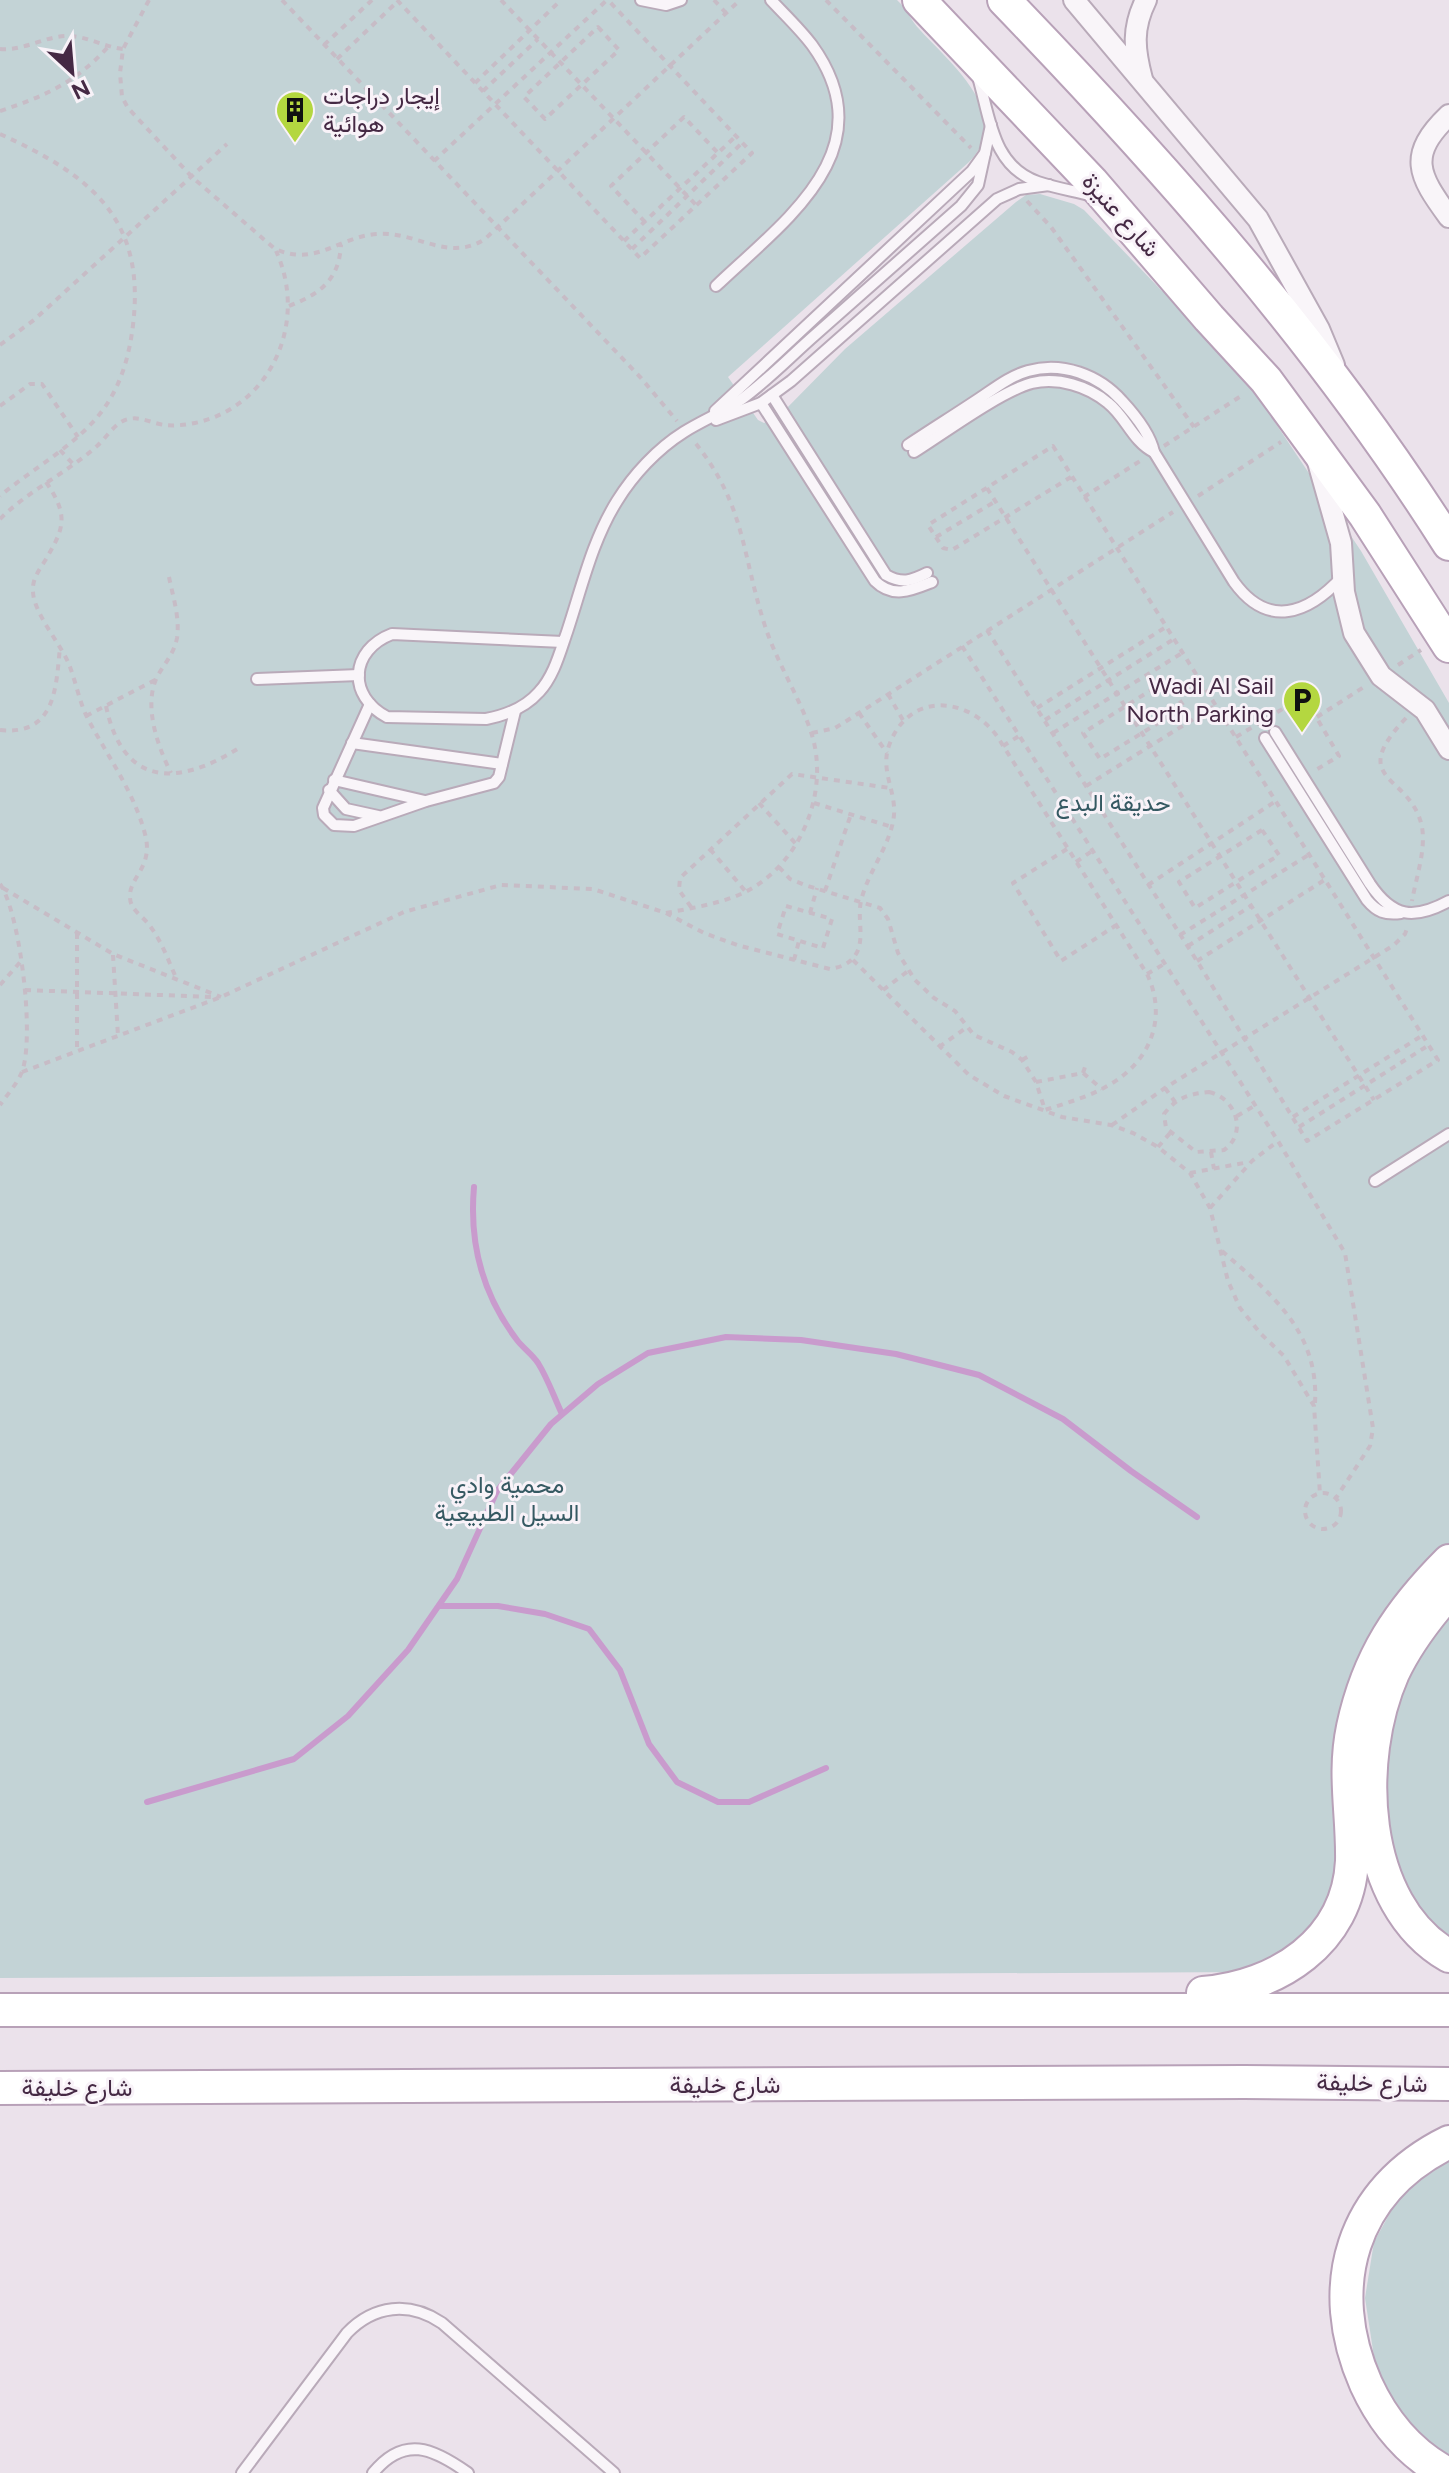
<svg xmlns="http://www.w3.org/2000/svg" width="1449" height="2473" viewBox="0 0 1449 2473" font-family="Figtree,Vazirmatn,sans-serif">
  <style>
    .green { fill: #c3d3d6 }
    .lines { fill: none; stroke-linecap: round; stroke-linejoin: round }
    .stream { stroke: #c99bcd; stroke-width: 6 }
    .service-casing { stroke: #b9aab9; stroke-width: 14 }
    .minor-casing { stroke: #b9aab9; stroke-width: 24 }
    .primary-casing { stroke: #b8a1b8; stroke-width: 36 }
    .path { stroke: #c7bcc6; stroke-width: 4; stroke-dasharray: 6 6; stroke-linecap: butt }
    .service { stroke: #f9f5f9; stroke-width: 10 }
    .minor { stroke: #f9f5f9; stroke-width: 20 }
    .primary { stroke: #fff; stroke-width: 32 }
    .labels { text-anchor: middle; stroke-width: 6; stroke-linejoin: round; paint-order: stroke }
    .poi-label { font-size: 24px; fill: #452944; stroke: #f8f2f8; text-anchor: start }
    .street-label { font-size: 24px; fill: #452944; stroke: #f8f2f8 }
    .park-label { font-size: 24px; fill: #355962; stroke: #f8f2f8 }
  </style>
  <rect width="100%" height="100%" fill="#ebe2eb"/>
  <g class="green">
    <path d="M0 0H897C907 9 911 21 920 30 951 64 1015 115 969 162L728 377 758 420 764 423 783 412 845 349 1016 202 1026 195 1040 194 1074 204 1084 210 1162 291 1180 297 1246 379 1361 551 1449 703V1551L1341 1817 1329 1921 1252 1972 0 1978Z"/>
    <polygon points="1449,1618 1449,1939 1426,1921 1393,1858 1383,1787 1394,1711 1407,1676 1430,1638"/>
    <polygon points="1449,2158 1449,2456 1404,2422 1378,2383 1365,2298 1374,2242 1396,2202 1433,2165"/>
  </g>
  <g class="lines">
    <g class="stream">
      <path d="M474 1187C469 1243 482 1294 517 1340 523 1348 532 1354 538 1363 548 1379 554 1397 562 1414"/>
      <polyline points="439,1606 498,1606 545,1614 589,1629 620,1670 649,1744 677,1782 718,1802 749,1802 826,1768"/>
      <polyline points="147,1802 294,1759 348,1716 408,1650 457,1579 497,1491 551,1424 598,1384 648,1353 726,1337 801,1340 896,1354 979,1375 1063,1419 1131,1471 1197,1517"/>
    </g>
    <defs>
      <g id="service">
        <polyline points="641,0 666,5 681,0"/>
        <path d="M978 77C990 117 992 166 1038 182 1055 188 1075 191 1093 196"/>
        <path d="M716 286C784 221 888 150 812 45 800 29 785 15 771 0"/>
        <path d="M772 395 886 575C902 584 911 581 927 573"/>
        <path d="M761 403 875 581C893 599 912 590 932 582"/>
        <polyline points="715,411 972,171 985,153 991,125"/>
        <polyline points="716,420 761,403 791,381 997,199 1019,189 1049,185"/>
        <path d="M908 445C932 429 956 414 980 398 995 388 1010 376 1028 371 1062 361 1099 375 1122 401 1135 415 1150 434 1154 452L1234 582C1268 629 1308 614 1342 577"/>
        <path d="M914 452C943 434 1001 391 1032 383 1058 377 1088 386 1108 403 1126 417 1133 442 1154 452"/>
        <path d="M563 642 392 634C350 650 347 696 387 717L486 719C507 715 525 708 539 692 554 676 560 652 567 632 582 587 592 541 617 501 633 475 657 449 684 432 703 420 724 412 742 399 768 380 791 356 815 335 864 292 913 249 961 206L978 185 985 153"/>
        <polyline points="257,679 359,675"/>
        <polyline points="370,704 323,808 324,815 334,825 354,826 426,801 494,783 499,777 515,711"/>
        <path d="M1275 732 1370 884C1393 918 1414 920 1449 901"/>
        <path d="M1265 738 1367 900C1377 912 1385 915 1401 913"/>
        <polyline points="352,743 502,764"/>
        <polyline points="334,780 425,801"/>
        <polyline points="329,790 346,809 378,816"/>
        <polyline points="1375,1181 1449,1134"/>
        <path d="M242 2473 347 2333C374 2305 409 2301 442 2323L614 2473"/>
        <path d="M373 2473C404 2435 433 2448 468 2473"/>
      </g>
      <g id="minor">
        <polyline points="1074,0 1258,219 1319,329 1334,365"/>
        <path d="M1142 79C1134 49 1132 28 1146 0"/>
        <path d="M1449 115C1407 155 1418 175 1449 217"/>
        <polyline points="1318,462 1341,543 1344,592 1354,633 1381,676 1425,710 1449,749"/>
      </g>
      <g id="primary">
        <polyline points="919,0 1092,182 1209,318 1266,380 1365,515 1449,646"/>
        <path d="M1004 0C1167 169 1323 345 1449 544"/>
        <path d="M1449 1592C1427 1617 1407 1643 1393 1673 1355 1759 1359 1904 1449 1956"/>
        <path d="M1203 1993C1277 1987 1348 1942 1352 1861 1353 1814 1343 1774 1353 1727 1368 1657 1399 1611 1449 1561"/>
        <polyline points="0,2010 1449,2010"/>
        <polyline points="0,2088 1244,2082 1449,2084"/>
        <path d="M1446 2473C1409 2453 1383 2421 1366 2384 1323 2287 1351 2190 1449 2142"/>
      </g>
    </defs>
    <use href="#service" class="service-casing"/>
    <use href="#minor" class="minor-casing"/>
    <use href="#primary" class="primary-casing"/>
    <g class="path">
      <path d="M149 0 123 49 120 73 122 97 128 108 192 177 275 249C317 267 337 237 377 234 417 231 448 263 485 239L740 0"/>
      <polyline points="282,0 641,378 677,421"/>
      <polyline points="397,0 640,258 752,153 608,0"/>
      <polyline points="501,0 696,205"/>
      <polyline points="714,0 726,13"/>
      <polyline points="826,0 971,148"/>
      <polygon points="598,27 619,50 545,119 524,97"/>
      <polyline points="324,45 372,0"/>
      <path d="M0 49C24 51 45 36 68 36 87 36 104 47 123 49"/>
      <polyline points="337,59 397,2"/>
      <polyline points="475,83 561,0"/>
      <polyline points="483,91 538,39"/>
      <path d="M0 111C45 96 75 83 108 47"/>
      <path d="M0 134C90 175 146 218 133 325 129 358 120 389 99 415 72 448 32 469 0 496"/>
      <polyline points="434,161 607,0"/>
      <polyline points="1027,201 1051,227 1194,427"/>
      <polyline points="645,222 611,186 684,117 718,153"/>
      <polyline points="624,241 736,136"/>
      <polyline points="632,249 742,143"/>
      <path d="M289 306C320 294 339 280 341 245"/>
      <polyline points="0,345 34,320 227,144"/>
      <polyline points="0,406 30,384 42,384 78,437"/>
      <polyline points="1164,446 1244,394"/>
      <polyline points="60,450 73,464"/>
      <path d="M46 482C70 517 64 529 43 564 37 573 32 581 33 592 34 613 59 642 68 662 76 681 79 702 88 719 108 757 134 792 145 834 154 867 129 877 130 897 130 910 143 916 150 926 162 942 169 962 177 980"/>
      <polyline points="987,488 1374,1100"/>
      <polyline points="1198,496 1281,442"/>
      <polyline points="1084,497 1140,461"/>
      <path d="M0 519C29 490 67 473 97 446 107 437 116 421 129 419 140 416 154 424 165 425 175 426 185 425 195 423 273 406 308 320 276 251"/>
      <polyline points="936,537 996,501"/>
      <path d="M169 577C173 597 180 618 177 638 174 654 164 664 157 677 143 706 158 747 171 773"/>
      <polyline points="987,630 1197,961 1307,1141 1438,1060 1053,446 928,525 943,548 952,550 1071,477"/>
      <polyline points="962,646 1278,1141 1345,1253 1373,1428 1370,1446 1336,1498"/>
      <polyline points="1398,665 1421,650"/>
      <polygon points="1167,680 1184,707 1100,759 1083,733"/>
      <polyline points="888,694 904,722"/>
      <path d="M106 706C123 787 177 787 239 748"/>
      <polyline points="1037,708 1166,627"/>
      <polyline points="859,713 887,753"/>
      <polyline points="86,716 155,680"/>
      <polyline points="1317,717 1367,685"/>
      <path d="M1406 718C1345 783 1411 773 1422 827 1426 850 1416 878 1412 901"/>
      <polyline points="1045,720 1174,639"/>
      <path d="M0 730C56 736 56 687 60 647"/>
      <polyline points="812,733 835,728 848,720 1173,512"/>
      <polyline points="1053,733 1182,653"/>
      <polyline points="1236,737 1304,696 1339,756 1314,771"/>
      <polyline points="1003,746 1019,736"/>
      <polyline points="1086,786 1216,705"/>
      <polyline points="759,803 796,844"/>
      <polyline points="814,803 892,827"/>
      <polygon points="1262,830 1279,855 1195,908 1179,882"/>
      <polyline points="710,849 746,892"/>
      <polyline points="1067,849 1013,883 1061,961 1115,926"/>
      <polyline points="1076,862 1092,851"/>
      <path d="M0 884C20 912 36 1042 21 1074 16 1085 7 1095 0 1105"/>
      <polyline points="1148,885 1276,801"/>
      <polyline points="3,888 113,954 221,997"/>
      <polyline points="825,891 851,814"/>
      <polygon points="786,906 832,919 823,948 777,934"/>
      <polyline points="691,907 679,890 680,878 792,774 890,788"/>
      <path d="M666 913C692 908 719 904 743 893 800 866 831 792 811 732 799 696 777 663 765 626 741 552 746 505 693 440"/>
      <polyline points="810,913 817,888"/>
      <polyline points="77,933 77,1051"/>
      <polyline points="1180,935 1310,854"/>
      <polyline points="1188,946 1251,906"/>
      <polyline points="113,955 118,1036"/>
      <polyline points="794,960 799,941"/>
      <polyline points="853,960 969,1075 1004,1096 1062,1117 1111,1125 1133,1133 1158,1147 1190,1173 1210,1208 1228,1281 1240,1308 1261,1334 1284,1356 1314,1406 1320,1494"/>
      <polyline points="1197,961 1326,879"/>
      <polyline points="1147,974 1164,964"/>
      <polyline points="0,985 22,960"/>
      <polyline points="25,990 214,997"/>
      <polyline points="883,990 908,971"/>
      <polyline points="939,1047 966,1028"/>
      <polyline points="1022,1060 1031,1055"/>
      <path d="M22 1072 221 997 404 912 501 885 593 889 666 913 704 933 737 945 830 969C841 967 850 964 856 954 865 939 857 918 861 901 868 871 891 845 894 815 896 790 879 769 890 743 910 692 967 696 997 736L1147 974C1168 1018 1150 1062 1109 1085 1089 1097 1066 1103 1045 1110L1036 1082 1022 1060 1012 1052 974 1035 955 1011 934 998 915 980 898 953 888 919 880 908 805 885 790 879 778 866"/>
      <polyline points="1083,1073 1086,1064"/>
      <polyline points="1036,1082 1083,1073 1102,1089"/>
      <polyline points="1165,1088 1175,1102"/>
      <path d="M1209 1092C1236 1098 1248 1133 1224 1150L1196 1152 1166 1128 1164 1114C1177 1097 1189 1094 1209 1092Z"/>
      <polyline points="1237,1116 1254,1106"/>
      <polyline points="1293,1117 1423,1035"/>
      <polyline points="1112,1125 1165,1088 1394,945 1405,934 1408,926"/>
      <polyline points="1299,1127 1429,1045"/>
      <polyline points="1158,1147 1171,1132"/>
      <polyline points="1211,1152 1214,1169"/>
      <polyline points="1190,1173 1249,1162"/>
      <polyline points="1210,1208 1252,1161 1278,1141"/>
      <path d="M1222 1251C1271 1294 1319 1331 1315 1403"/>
      <circle cx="1323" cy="1511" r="18"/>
    </g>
    <use href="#service" class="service"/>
    <use href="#minor" class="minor"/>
    <use href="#primary" class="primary"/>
  </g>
  <defs>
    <symbol id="building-pin" viewBox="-11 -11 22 30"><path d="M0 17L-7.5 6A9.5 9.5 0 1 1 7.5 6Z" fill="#b4d740" stroke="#f8f2f8"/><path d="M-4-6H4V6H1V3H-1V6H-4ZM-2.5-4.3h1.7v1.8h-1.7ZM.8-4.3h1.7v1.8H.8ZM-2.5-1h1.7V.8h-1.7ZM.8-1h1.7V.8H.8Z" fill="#111"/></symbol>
    <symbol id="parking-pin" viewBox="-11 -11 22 30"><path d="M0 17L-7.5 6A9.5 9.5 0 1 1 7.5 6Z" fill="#b4d740" stroke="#f8f2f8"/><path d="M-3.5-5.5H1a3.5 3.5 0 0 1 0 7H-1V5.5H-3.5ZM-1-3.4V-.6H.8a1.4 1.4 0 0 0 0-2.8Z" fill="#111"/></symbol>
  </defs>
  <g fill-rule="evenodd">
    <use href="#building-pin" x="273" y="88" width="44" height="60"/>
    <use href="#parking-pin" x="1280" y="678" width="44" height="60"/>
  </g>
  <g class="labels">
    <g class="poi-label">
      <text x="323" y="104">إيجار دراجات<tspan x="323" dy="28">هوائية</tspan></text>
      <text x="1274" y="694" text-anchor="end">Wadi Al Sail<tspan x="1274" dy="28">North Parking</tspan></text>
    </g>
    <g class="street-label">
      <text transform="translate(1121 215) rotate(48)" y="8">شارع عنيزة</text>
      <text transform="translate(1372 2083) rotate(1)" y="8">شارع خليفة</text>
      <text x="725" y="2093">شارع خليفة</text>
      <text x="77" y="2096">شارع خليفة</text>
    </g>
    <g class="park-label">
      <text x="1113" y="811">حديقة البدع</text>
      <text x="507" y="1493">محمية وادي<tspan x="507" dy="28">السيل الطبيعية</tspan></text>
    </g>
  </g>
  <g transform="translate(72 72) rotate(154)" stroke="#f8f2f8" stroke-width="6" paint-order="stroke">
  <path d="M0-6L14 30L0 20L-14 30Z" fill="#452944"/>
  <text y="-12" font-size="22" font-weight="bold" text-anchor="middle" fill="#452944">N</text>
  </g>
</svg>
